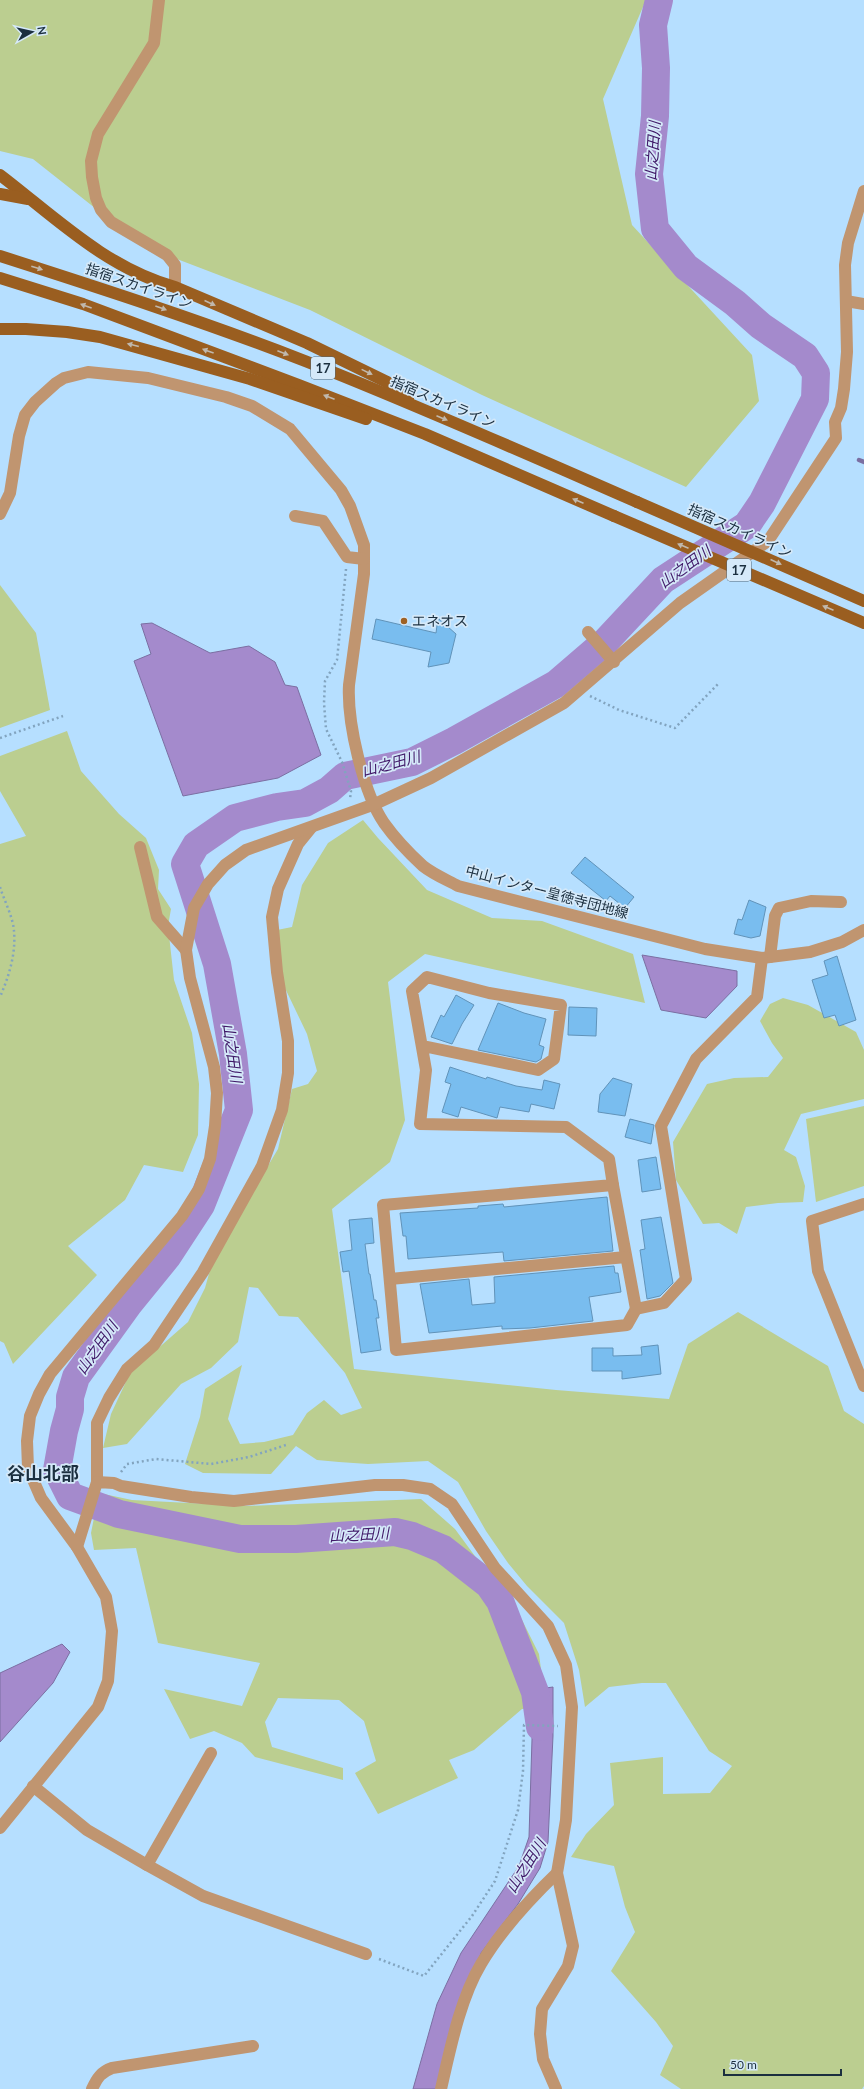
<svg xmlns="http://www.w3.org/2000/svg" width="864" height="2089" viewBox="0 0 864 2089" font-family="Lato,'Noto Sans JP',sans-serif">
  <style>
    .green { fill: #bbce90 }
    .water { fill: #a48acc; stroke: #7b6fa2 }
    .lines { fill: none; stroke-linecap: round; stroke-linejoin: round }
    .stream { stroke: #7b6fa2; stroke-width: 4.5 }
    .river { stroke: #a48acc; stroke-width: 28 }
    .building { fill: #79bdef; stroke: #6193b9 }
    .path { stroke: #82a4bf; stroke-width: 2.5; stroke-dasharray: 2 3; stroke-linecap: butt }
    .minor { stroke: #c09570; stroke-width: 12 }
    .major { stroke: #9a5e20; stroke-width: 12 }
    .major-bridge { stroke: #9a5e20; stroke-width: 12 }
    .oneway { fill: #c0b8ad }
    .poi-dot { fill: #9e6124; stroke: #d5e9f9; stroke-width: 1.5 }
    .labels { text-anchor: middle; stroke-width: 3.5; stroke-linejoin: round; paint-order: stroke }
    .shield { fill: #d5e9f9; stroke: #536777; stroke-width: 1 }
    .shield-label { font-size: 13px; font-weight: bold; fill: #1b2f3f }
    .street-label { font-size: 14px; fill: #1b2f3f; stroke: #d5e9f9 }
    .poi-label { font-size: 14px; fill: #1b2f3f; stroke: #d5e9f9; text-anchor: start }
    .water-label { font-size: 15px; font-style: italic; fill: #401968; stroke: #d5e9f9 }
    .district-label { font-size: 18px; font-weight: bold; fill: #1b2f3f; stroke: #d5e9f9 }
  </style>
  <rect width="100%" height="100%" fill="#b6dfff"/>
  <g class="green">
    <polygon points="0,0 646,0 603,99 632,225 752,355 759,401 686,487 482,395 310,310 143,246 33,159 0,151"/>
    <polygon points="0,585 36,633 50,710 0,728"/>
    <polygon points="67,731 81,771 119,814 146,838 159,870 158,889 171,909 168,926 174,980 192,1033 199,1084 198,1135 183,1172 144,1165 125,1200 68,1246 97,1275 13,1364 4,1343 0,1341 0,844 26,836 0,791 0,756"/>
    <polygon points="363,820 378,838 427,890 492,918 542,921 633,954 645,1003 425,954 388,982 405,1120 390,1162 332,1209 354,1369 556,1390 669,1399 688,1344 738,1312 828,1366 844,1411 864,1424 864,2086 862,2089 681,2089 660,2075 673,2046 656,2022 611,1971 635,1932 625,1907 614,1866 571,1857 586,1834 614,1805 610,1763 663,1757 663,1794 710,1793 732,1766 709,1751 666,1683 642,1683 609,1687 585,1707 579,1670 564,1623 527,1586 508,1563 486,1531 458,1482 428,1461 368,1464 339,1462 317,1460 296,1446 271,1474 203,1473 185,1464 200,1417 205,1389 242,1365 228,1419 240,1444 264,1442 293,1435 307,1413 324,1400 341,1415 362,1408 345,1373 298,1317 279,1316 258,1288 249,1287 238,1342 211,1368 181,1384 127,1444 103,1448 111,1414 130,1373 188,1322 205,1288 214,1256 278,1149 292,1089 308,1084 317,1071 307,1034 284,986 272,931 292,927 302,885 328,843"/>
    <polygon points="783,998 808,1005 856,1032 864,1050 864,1099 801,1114 784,1150 796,1157 805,1186 803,1202 778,1203 746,1207 737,1234 719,1223 703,1224 676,1180 673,1142 707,1084 734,1078 768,1077 783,1058 772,1043 760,1021 770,1004"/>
    <polygon points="864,1106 864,1186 816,1202 806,1119"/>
    <polygon points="99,1493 132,1500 246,1506 421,1499 455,1529 522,1620 539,1654 546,1708 522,1709 474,1750 449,1760 458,1778 378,1814 355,1773 376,1761 364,1721 339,1700 278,1698 265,1722 272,1747 343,1768 343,1780 255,1757 242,1743 214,1731 190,1739 164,1689 242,1706 260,1663 158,1643 136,1548 94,1550 91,1533"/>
  </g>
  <g class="water">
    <polygon points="152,623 210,653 249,646 275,662 285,685 297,687 321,755 278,778 183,796 134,661 151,654 141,624"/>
    <polygon points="642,955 737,971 737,986 706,1018 661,1010"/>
    <polygon points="62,1644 70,1652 53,1683 0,1742 0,1673"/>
    <polygon points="553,1687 553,1736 548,1842 540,1868 518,1904 481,1953 436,2089 413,2089 437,2004 461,1953 519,1866 529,1837 532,1739 531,1690"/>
  </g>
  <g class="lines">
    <g class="stream">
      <polyline points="654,0 659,5"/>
      <polyline points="859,460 864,462"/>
    </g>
    <polyline class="river" points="540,1727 535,1692 500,1601 489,1585 443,1549 412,1536 395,1532 296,1539 240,1539 119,1514 70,1496 57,1470 64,1431 70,1409 70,1397 76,1377 128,1305 167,1257 201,1205 239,1110 233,1054 217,964 185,864 196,845 235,818 277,807 305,803 329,790 345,776 412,762 454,741 556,684 606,641 663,580 747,525 762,503 815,399 816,373 805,356 761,326 735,303 686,267 655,229 649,174 655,116 656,68 653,25 659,0"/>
  </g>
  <g class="building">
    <polygon points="438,618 456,634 449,663 428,667 431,652 372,639 376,619 436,633"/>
    <polygon points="585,857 634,897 625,908 610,896 606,901 571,873"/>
    <polygon points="749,900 766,907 760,936 751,938 734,934 738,919 742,920"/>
    <polygon points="837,956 856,1020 839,1026 835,1015 824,1018 812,980 828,975 824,961"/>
    <polygon points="456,995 474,1005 462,1024 452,1044 431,1037 441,1015 444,1017"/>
    <polygon points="498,1003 524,1013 546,1019 539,1045 544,1047 541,1059 536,1062 478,1050"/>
    <polygon points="569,1007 597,1008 596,1036 568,1035"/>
    <polygon points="450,1067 486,1079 487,1077 516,1086 542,1090 544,1080 560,1084 554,1109 531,1104 529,1112 500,1107 497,1118 461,1107 458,1117 442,1112 451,1084 445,1082"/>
    <polygon points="613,1078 632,1084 625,1116 598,1112 600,1094"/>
    <polygon points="630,1119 654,1125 651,1144 625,1137"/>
    <polygon points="656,1157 661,1189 642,1192 638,1160"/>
    <polygon points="607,1197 613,1251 504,1261 503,1252 408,1259 406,1236 403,1236 400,1213 478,1208 478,1206 503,1204 504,1207"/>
    <polygon points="661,1217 673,1283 660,1296 647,1299 640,1250 645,1249 641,1220"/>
    <polygon points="372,1218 374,1243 365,1244 369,1274 370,1274 374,1300 376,1300 379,1318 376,1318 381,1350 361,1353 349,1271 343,1272 340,1252 352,1250 349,1220"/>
    <polygon points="614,1266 615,1273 618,1273 621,1292 589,1297 593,1321 530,1328 502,1329 502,1326 429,1333 420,1284 469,1279 472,1305 495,1303 494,1277"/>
    <polygon points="658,1345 661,1374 622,1379 622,1371 592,1371 592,1348 613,1348 613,1356 642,1355 641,1347"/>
  </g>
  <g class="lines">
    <g class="path">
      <polyline points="346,569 337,660 325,681 324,703 326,729 342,762 351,791 350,799"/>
      <polyline points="590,696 619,710 675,728 719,683"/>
      <polyline points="0,738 63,716"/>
      <path d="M0 887C4 900 13 917 14 931 16 954 9 976 0 997"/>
      <polyline points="121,1472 127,1464 156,1459 211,1464 249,1457 286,1445"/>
      <polyline points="379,1959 424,1976 472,1916 495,1881 518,1810 523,1771 524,1725 558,1726"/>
    </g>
    <g class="minor">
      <polyline points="159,0 154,43 98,134 91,161 92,177 96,198 101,210 111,222 167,255 175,265 175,287"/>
      <polyline points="846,301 864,304"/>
      <path d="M0 514 10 493 19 436 25 415 35 402 56 383 64 378 88 372 148 378 226 397 252 406 290 429 341 490 350 506 364 545V574L349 685C347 722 363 792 384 823 394 837 411 855 423 866 433 874 447 880 458 886L705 949 762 958 810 952 842 942 864 930"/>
      <polyline points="295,516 323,521 347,557 364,559"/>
      <polyline points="588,632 614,662"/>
      <polyline points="140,847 157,917 186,950"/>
      <polyline points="770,957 775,916 779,908 811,901 841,902"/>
      <polyline points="423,1046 538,1070 554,1059 561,1005 489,993 427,977 412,991 426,1070 420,1124 566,1127 609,1159 613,1185 383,1205 396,1350 627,1325 636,1309 664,1303 686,1279 661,1126 696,1059 757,997 762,958"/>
      <polyline points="613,1185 636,1309"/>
      <polyline points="864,1204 812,1221 818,1271 864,1386"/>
      <polyline points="390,1279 626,1257"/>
      <polyline points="97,1482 97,1423 109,1398 127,1369 154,1345 203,1272 262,1166 282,1110 288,1073 288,1041 277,972 272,917 278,889 298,844 311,828"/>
      <polyline points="77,1547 97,1482 114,1483 121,1486 191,1497 234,1501 375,1485 403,1485 430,1489 452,1504 495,1568 548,1626 566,1665 572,1707 566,1820 557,1873 573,1946 568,1966 542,2009 540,2034 543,2059 556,2089"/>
      <polyline points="33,1786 87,1830 147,1865 211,1753"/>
      <polyline points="0,1828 98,1707 108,1681 112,1631 106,1597 77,1547 41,1498 28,1468 27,1441 30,1416 39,1394 50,1374 182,1216 199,1189 210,1159 215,1126 217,1093 214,1067 190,978 186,950 194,908 208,884 225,865 246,850 375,804 431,778 564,703 680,603 768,541 836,438 835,422 841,408 844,389 847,352 845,265 848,243 864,191"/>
      <polyline points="147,1865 203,1896 366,1954"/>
      <path d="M92 2089C97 2078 101 2072 112 2068L253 2046"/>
      <path d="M441 2089C450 2050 460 1999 481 1964 501 1930 529 1900 557 1873"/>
    </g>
    <g class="major">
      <path d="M0 175C55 217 106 268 175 287L307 343 387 382 408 399"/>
      <polyline points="0,194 28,199"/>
      <path d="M0 256C103 289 205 322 305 361 417 405 527 454 637 502"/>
      <polyline points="0,278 83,304 299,385 425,434 614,516"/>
      <polyline points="0,329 26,329 67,332 100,337 250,379 366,419"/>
    </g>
    <g class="major-bridge">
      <polyline points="637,502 864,601"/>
      <polyline points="614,516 864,623"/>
    </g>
  </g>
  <defs><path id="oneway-solid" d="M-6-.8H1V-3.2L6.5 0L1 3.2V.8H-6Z"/></defs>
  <g class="oneway">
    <use href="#oneway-solid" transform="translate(37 268) rotate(18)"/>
    <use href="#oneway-solid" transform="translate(210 303) rotate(24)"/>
    <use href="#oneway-solid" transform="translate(86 306) rotate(-160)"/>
    <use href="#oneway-solid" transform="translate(161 308) rotate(20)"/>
    <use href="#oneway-solid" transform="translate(133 345) rotate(-166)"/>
    <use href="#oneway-solid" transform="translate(208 351) rotate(-160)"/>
    <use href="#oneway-solid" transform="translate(283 353) rotate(21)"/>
    <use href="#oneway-solid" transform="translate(367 372) rotate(26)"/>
    <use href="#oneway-solid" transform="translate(329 397) rotate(-159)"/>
    <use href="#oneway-solid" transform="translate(442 418) rotate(23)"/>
    <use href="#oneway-solid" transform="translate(578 501) rotate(-157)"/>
    <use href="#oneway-solid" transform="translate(683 546) rotate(-157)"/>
    <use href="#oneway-solid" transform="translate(776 562) rotate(24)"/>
    <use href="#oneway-solid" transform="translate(828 608) rotate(-157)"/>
  </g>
  <circle class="poi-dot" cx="404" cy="621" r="4"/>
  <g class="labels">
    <g class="shield">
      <rect x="311" y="357" width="24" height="22" rx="3"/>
      <rect x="727" y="559" width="24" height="22" rx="3"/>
    </g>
    <g class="shield-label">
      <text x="323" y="373">17</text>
      <text x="739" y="575">17</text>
    </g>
    <g class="street-label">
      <text transform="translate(139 286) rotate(19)" y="5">指宿スカイライン</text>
      <text transform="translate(443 402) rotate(23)" y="5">指宿スカイライン</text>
      <text transform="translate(740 531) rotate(24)" y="5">指宿スカイライン</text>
      <text transform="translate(547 892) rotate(15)" y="5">中山インター皇徳寺団地線</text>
    </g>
    <g class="poi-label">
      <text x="412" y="626">エネオス</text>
    </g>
    <g class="water-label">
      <text transform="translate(653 151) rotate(-86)" y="5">山之田川</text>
      <text transform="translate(685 567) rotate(-36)" y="5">山之田川</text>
      <text transform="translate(391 764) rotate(-15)" y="5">山之田川</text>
      <text transform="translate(232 1053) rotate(82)" y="5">山之田川</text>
      <text transform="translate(97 1348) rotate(-55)" y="5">山之田川</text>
      <text transform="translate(359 1535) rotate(-3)" y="5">山之田川</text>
      <text transform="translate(526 1866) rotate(-58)" y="5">山之田川</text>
    </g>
    <g class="district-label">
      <text x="43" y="1480">谷山北部</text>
    </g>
  </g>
  <g transform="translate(32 32) rotate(82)" stroke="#d5e9f9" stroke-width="3" paint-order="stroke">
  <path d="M0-3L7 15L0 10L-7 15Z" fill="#1b2f3f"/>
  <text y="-6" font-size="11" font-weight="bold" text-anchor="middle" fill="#1b2f3f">N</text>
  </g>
  <path d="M724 2069v6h117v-6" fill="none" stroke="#1b2f3f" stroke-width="2"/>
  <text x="730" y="2069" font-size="12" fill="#1b2f3f" stroke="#d5e9f9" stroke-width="3" paint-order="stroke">50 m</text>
</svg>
